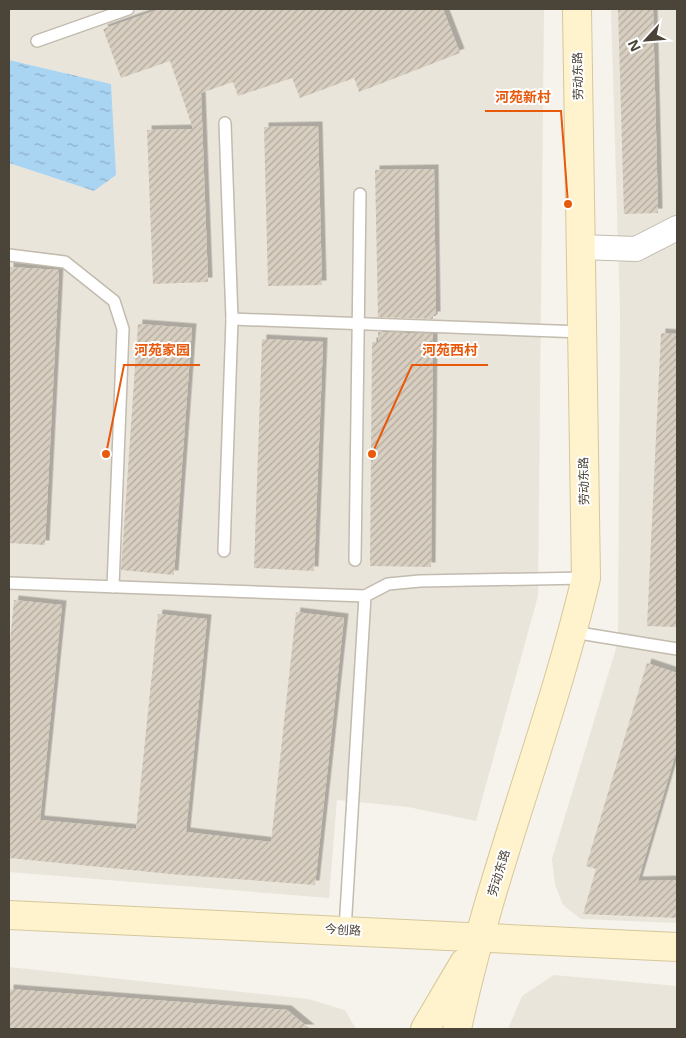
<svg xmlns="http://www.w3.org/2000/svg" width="686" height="1038" viewBox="0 0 686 1038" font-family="'Open Sans','Noto Sans SC',sans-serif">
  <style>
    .residential { fill: #eae5da }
    .water { fill: url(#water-ripples) }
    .building { fill: url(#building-hatch); filter: url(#shadow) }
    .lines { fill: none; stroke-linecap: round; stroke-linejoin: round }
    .lane-casing { stroke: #c2bbae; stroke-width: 14 }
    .street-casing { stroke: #c2bbae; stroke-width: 26 }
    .secondary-casing { stroke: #d6c79b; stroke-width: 30 }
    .lane { stroke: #fff; stroke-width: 11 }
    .street { stroke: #fff; stroke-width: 24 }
    .secondary { stroke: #fff3cd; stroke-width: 28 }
    .labels { text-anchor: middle; stroke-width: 4; stroke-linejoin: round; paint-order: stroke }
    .street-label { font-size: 12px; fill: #4b4439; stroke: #fff }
    .leader { fill: none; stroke: #e8590c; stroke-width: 2 }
    .callout-dot { fill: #e8590c; stroke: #fff; stroke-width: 2 }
    .callout-label { font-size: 14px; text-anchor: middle; font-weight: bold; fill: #e8590c; stroke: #fff; stroke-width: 4; stroke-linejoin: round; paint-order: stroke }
  </style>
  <defs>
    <pattern id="water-ripples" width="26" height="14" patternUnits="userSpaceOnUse" patternTransform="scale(1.25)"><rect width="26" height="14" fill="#a9d4f2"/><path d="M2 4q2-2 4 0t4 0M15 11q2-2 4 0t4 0" fill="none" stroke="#8caec5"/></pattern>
    <pattern id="building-hatch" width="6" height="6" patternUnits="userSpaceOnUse" patternTransform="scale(1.25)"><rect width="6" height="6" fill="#d8cfc1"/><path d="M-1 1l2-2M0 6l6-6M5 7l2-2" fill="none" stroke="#b1aa9e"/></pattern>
    <filter id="shadow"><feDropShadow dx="4.5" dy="-4.5" stdDeviation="0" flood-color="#0004"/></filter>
  </defs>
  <rect width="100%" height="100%" fill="#f6f3ec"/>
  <g class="residential">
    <polygon points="9,9 544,9 538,596 476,821 408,807 337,800 329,898 9,872 9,163 94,191 110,84 9,60"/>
    <polygon points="611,9 677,9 677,923 581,919 563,905 555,885 552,859 618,642 620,313"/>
    <polygon points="9,967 308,999 345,1010 356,1029 9,1029"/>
    <polygon points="554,975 677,986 677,1029 508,1029 522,996"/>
  </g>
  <polygon class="water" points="9,60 111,84 116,175 94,191 9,163"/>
  <g class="building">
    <polygon points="160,9 443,9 460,53 359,92 354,78 300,98 292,78 238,96 233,82 201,93 208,282 153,284 147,130 193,129 170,61 121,78 103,29"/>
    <polygon points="618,9 653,9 658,213 624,214"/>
    <polygon points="318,126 322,285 268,286 264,127"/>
    <polygon points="434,169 436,316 433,316 433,319 378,317 375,170"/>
    <polygon points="9,267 59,270 45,545 9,543"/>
    <polygon points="138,324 192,328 174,575 121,570"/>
    <polygon points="378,332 433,334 431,567 370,566 372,342 378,342"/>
    <polygon points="661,333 677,334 677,627 647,626"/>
    <polygon points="262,339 323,342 314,571 254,568"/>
    <polygon points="14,600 62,605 40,820 136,829 158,614 207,619 186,832 271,842 296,612 344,618 315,885 181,875 9,858 9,652"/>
    <polygon points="647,663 677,673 677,749 638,881 677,880 677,918 583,914 596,869 586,866"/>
    <polygon points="9,989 287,1010 310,1029 9,1029"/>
  </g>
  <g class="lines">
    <defs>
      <g id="lane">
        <polyline points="37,41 128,9"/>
        <polyline points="9,255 65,262 114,301 123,329 113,587"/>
        <polyline points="232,319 582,332"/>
        <polyline points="224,551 232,319 225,123"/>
        <polyline points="355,560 360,194"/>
        <polyline points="9,583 365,596"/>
        <polyline points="573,632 677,649"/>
        <polyline points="345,930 365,596 388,584 420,581 585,578"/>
      </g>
      <polyline id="street" points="581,247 636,249 677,228"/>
      <g id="secondary">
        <polyline points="9,915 677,947"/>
        <polyline points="425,1029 464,963"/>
        <path d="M457 1029C489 876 550 730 586 578L577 9"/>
      </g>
    </defs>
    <use href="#lane" class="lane-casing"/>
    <use href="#street" class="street-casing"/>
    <use href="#secondary" class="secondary-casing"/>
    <use href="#lane" class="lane"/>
    <use href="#street" class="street"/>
    <use href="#secondary" class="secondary"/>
  </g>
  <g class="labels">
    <g class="street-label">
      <text transform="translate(578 76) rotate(-91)" y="4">劳动东路</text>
      <text transform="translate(584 481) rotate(-91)" y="4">劳动东路</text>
      <text transform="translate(499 873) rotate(-73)" y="4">劳动东路</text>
      <text transform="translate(343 930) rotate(3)" y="4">今创路</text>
    </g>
  </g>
  <path class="leader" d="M568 204L561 111H485M106 454L124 365H200M372 454L412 365H488"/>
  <g class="callout-dot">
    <circle cx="568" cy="204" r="5"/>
    <circle cx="106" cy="454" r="5"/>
    <circle cx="372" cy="454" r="5"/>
  </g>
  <g class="callout-label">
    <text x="523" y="102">河苑新村</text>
    <text x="162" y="355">河苑家园</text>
    <text x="450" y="355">河苑西村</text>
  </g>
  <rect width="686" height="1038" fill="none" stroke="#4b4439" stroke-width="20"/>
  <g transform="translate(646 40) rotate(244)" stroke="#ffffff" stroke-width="4" paint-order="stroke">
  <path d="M0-4L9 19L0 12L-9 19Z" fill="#4b4439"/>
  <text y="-8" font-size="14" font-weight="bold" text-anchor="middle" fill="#4b4439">N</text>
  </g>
</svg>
